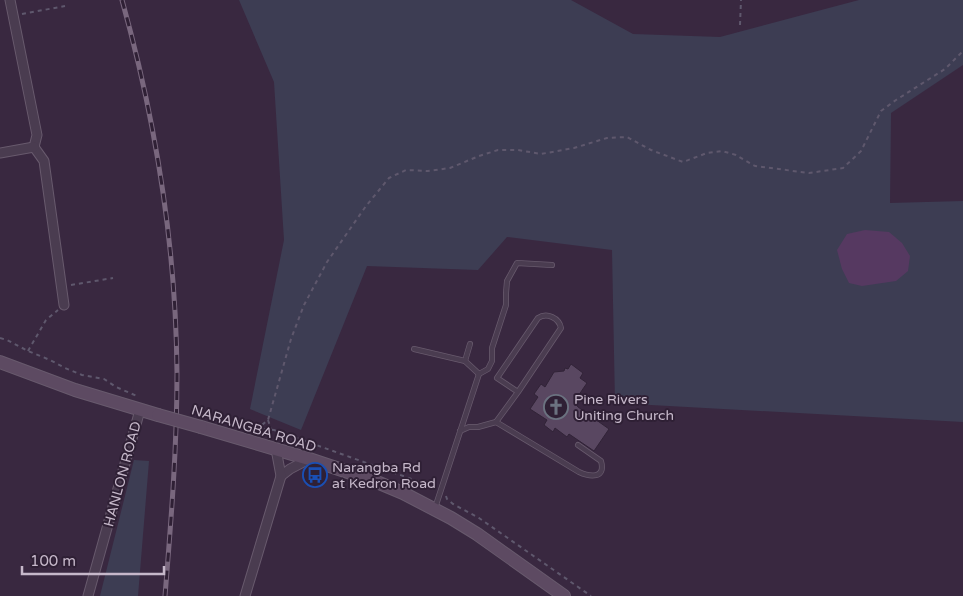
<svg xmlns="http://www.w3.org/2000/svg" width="963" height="596" viewBox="0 0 963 596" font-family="'Varela Round',sans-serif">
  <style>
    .green { fill: #3d3d53 }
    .water { fill: #563961 }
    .building { fill: #594761; stroke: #312337 }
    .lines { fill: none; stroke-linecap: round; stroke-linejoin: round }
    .lane-casing { stroke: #685a6d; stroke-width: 6 }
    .street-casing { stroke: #685a6d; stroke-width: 11 }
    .secondary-casing { stroke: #685a6d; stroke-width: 14 }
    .path { stroke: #5f586d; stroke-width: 2; stroke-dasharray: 4 4; stroke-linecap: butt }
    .lane { stroke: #4a3c50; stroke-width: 4.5 }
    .street { stroke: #4a3c50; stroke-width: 9 }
    .secondary { stroke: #5d4a62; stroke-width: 12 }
    .rail-casing { stroke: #79677e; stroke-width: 5 }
    .rail { stroke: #2f2035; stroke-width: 3; stroke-dasharray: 9; stroke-linecap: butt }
    .secondary-bridge-casing { stroke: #685a6d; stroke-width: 14; stroke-linecap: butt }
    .secondary-bridge { stroke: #5d4a62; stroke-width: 12 }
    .labels { text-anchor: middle; stroke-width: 4; stroke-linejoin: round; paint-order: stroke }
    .poi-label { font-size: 14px; fill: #c6b8ca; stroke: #2f2035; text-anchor: start }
    .street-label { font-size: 14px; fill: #c6b8ca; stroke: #2f2035 }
  </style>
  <rect width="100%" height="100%" fill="#392840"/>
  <g class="green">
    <polygon points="239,0 571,0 633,34 720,37 859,0 963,0 963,65 891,113 890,203 963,201 963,422 615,403 612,250 507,237 478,270 367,266 301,430 250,409 284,240 274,82"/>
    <polygon points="134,460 149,461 138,596 100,596"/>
  </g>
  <polygon class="water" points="865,230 889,232 902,243 910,256 908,271 896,281 862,286 849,283 842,269 837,250 847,234"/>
  <polygon class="building" points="571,364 583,373 580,378 587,383 574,402 578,407 609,429 594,451 569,434 567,437 555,428 553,432 544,425 547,420 530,409 538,397 534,394 541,384 545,387 554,372 564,371 565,368 568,369"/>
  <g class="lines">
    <defs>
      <g id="lane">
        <polyline points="470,344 465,361 479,374"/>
        <polyline points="414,349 465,361"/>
        <path d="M496 422 579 472C590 477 606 479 601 461L578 445"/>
        <path d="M460 431 469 427H478L496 422 518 392 497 378 538 318C547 312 559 318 561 328L518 392"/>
        <polyline points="435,508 479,374 488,369 492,361 492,348 506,305 506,293 507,281 517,263 552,265"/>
      </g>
      <g id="street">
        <polyline points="10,0 37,135 34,147"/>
        <polyline points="34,147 44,161 64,305"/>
        <polyline points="0,153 34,147"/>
        <polyline points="281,476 290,469 309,459"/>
        <polyline points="88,596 140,410"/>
        <polyline points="245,596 281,476 276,449"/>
      </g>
      <g id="secondary">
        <polyline points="0,362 75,390 158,415"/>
        <polyline points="201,427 309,459 372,480 403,493 451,518 477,534 564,596"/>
      </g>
    </defs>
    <use href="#lane" class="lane-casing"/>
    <use href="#street" class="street-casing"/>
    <use href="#secondary" class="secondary-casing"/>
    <g class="path">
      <polyline points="22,14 65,6"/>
      <polyline points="740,25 741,0"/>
      <polyline points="71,285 113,278"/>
      <polyline points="0,338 7,340 28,351 50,360 65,368 82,375 104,379 116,387 137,396"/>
      <polyline points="28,351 46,320 58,310"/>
      <polyline points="268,420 271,429"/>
      <polyline points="256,430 268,420 291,339 304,305 327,262 366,206 389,178 406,170 428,171 450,168 479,156 498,150 518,150 541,154 574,148 607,138 627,137 651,150 683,162 707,153 722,151 736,155 755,166 809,173 843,168 861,151 881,111 896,100 945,69 963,51"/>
      <polyline points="256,430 264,429 274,430 434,487"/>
      <polyline points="446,496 447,499 453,504 479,518 591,596"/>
    </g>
    <use href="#lane" class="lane"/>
    <use href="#street" class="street"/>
    <use href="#secondary" class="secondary"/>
    <defs>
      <path id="rail" d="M122 0C156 122 176 247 177 373 177 448 171 522 165 596"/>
    </defs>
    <use href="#rail" class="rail-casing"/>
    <use href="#rail" class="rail"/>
    <defs>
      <polyline id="secondary-bridge" points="158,415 201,427"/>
    </defs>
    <use href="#secondary-bridge" class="secondary-bridge-casing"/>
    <use href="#secondary-bridge" class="secondary-bridge"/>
  </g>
  <defs>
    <symbol id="church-ring" viewBox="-11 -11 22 22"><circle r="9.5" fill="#2f2035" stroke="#6b7280" stroke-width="1.5"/><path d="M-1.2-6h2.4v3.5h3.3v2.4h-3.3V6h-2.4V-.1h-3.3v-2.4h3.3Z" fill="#6b7280"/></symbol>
    <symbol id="bus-ring" viewBox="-11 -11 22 22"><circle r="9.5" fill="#2f2035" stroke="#1a4fb4" stroke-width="1.5"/><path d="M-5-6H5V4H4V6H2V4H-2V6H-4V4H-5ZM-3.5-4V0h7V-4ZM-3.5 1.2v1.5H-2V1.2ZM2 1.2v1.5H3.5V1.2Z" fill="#1a4fb4"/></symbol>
  </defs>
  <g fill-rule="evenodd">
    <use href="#church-ring" x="542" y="393" width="28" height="28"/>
    <use href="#bus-ring" x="301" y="461" width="28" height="28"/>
  </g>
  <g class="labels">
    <g class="poi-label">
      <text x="574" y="404">Pine Rivers<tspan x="574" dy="16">Uniting Church</tspan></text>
      <text x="332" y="472">Narangba Rd<tspan x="332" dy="16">at Kedron Road</tspan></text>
    </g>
    <g class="street-label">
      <text transform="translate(254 428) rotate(17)" y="5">NARANGBA ROAD</text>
      <text transform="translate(122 474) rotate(-75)" y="5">HANLON ROAD</text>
    </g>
  </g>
  <path d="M22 566v8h142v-8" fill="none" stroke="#c6b8ca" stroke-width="2.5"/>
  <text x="30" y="566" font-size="15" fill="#c6b8ca" stroke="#2f2035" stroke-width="4" paint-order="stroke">100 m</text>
</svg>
